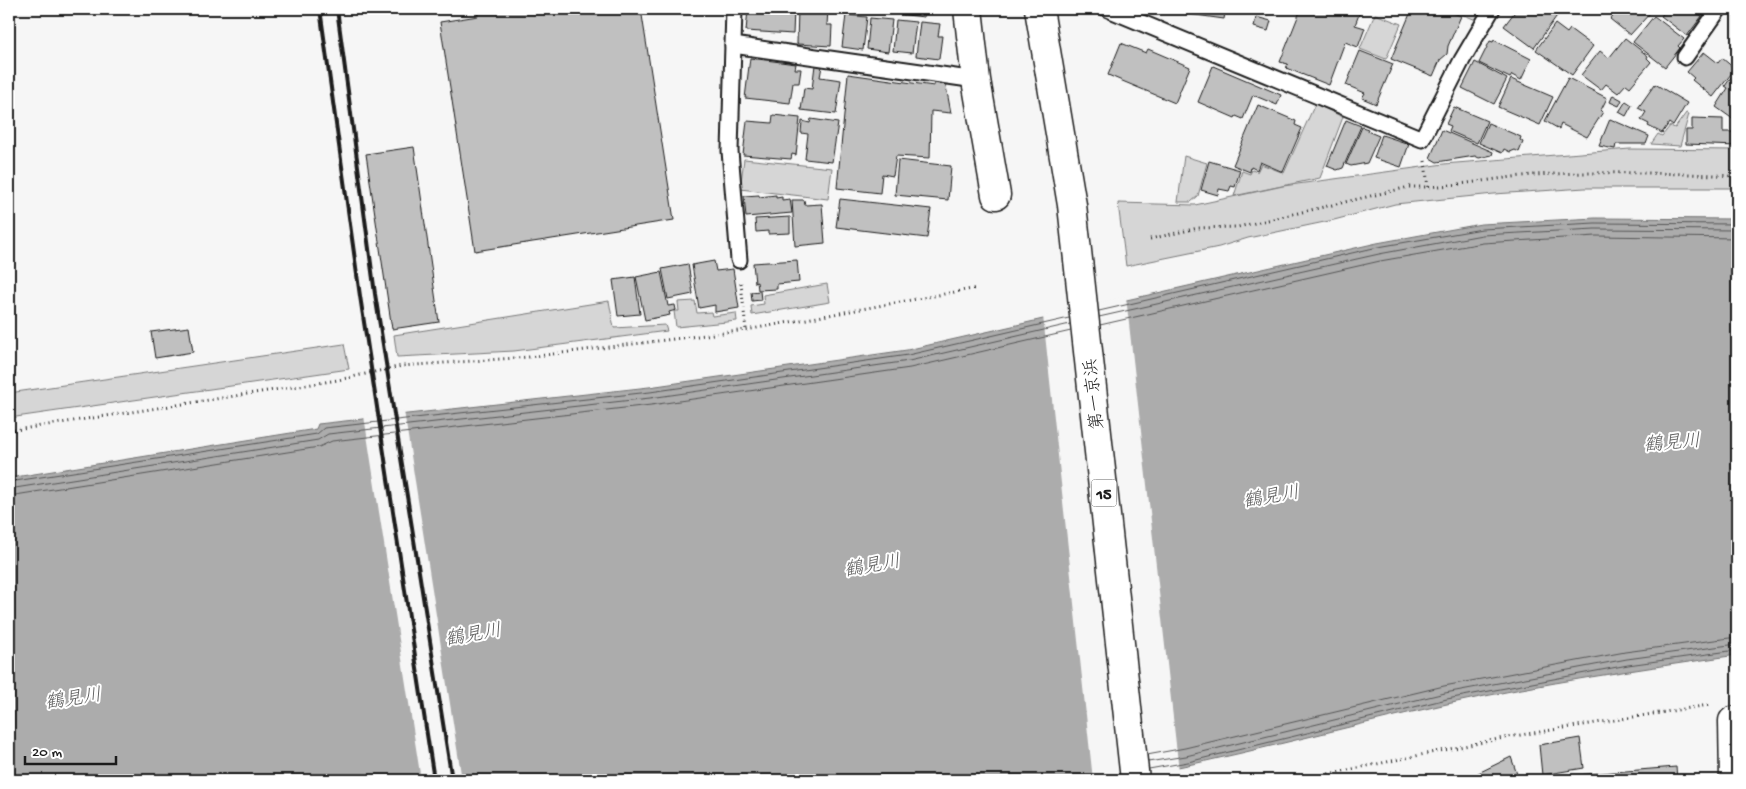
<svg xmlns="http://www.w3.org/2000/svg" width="1746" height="789" viewBox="0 0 1746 789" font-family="'Gochi Hand','Klee One',sans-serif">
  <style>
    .green { fill: #d6d6d6; stroke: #797979 }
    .water { fill: #acacac; stroke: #727272 }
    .pier { fill: #f6f6f6 }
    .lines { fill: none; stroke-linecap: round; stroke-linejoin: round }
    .shore { stroke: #565656; stroke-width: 1 }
    .building { fill: #c0c0c0; stroke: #1c1c1c }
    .lane-casing { stroke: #1c1c1c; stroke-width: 19 }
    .street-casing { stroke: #1c1c1c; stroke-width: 31 }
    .highway-casing { stroke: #1c1c1c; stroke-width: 31 }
    .path { stroke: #1c1c1c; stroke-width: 3; stroke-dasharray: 1 4; stroke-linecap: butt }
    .lane { stroke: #fff; stroke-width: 15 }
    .street { stroke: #fff; stroke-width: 28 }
    .highway { stroke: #fff; stroke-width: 28 }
    .rail { stroke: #1c1c1c; stroke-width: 4 }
    .labels { text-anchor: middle; stroke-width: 4; stroke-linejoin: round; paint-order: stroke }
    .shield { fill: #fff; stroke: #606060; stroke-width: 1 }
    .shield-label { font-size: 16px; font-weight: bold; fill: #1c1c1c }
    .street-label { font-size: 18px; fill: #1c1c1c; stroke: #fff }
    .water-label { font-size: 19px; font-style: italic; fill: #5d5d5d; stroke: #fff }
  </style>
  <rect width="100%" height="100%" fill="#f6f6f6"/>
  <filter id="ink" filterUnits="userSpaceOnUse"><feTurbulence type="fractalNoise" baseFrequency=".02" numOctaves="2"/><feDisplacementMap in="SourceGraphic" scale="10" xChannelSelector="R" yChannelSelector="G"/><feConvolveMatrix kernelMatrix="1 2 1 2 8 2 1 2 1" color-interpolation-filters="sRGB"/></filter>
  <g filter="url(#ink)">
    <g class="green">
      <polygon points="1450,9 1483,9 1476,20"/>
      <polygon points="1375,14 1401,24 1386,59 1360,49"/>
      <polygon points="1315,104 1343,117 1320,178 1234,196 1242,171 1250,174 1252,170 1257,172 1261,164 1284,173"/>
      <polygon points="1686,113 1689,114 1680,146 1651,144 1658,134 1662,136 1670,126 1675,128"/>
      <polygon points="1630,149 1737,150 1737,188 1585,188 1494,194 1395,204 1334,220 1248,238 1219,247 1126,266 1118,203 1195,205 1283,186 1444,164"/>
      <polygon points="1184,156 1207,163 1198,196 1191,202 1178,202"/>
      <polygon points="744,159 832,168 828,199 740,189"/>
      <polygon points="827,284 830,302 752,315 751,306 764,304 763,295"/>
      <polygon points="609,301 614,328 665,325 667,331 514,351 397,357 394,335"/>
      <polygon points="695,301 697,313 711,312 712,316 736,313 737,321 676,327 674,311 679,311 678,302"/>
      <polygon points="344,344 349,369 9,418 9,393"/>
    </g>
    <path class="water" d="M1595 218 1737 219V655C1640 669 1543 683 1447 704 1335 729 1225 760 1112 780H9V478L316 429 318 424 649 387 907 350 1377 243 1481 224Z"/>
    <g class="pier">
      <polygon points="1126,297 1179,771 1126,780 1093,780 1043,316"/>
      <polygon points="404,411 462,780 421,780 364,416"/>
    </g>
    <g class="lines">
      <g class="shore">
        <polyline points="1099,311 1378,247 1482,229 1595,223 1737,224"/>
        <polyline points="1099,317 1379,254 1482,235 1595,229 1737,230"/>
        <polyline points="1100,325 1380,261 1483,243 1596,236 1737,238"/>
        <polyline points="9,482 317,434 324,428 650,392 908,355 1069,318"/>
        <polyline points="9,489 318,440 328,434 650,398 909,361 1070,324"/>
        <polyline points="9,496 319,447 332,441 651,405 910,368 1071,331"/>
        <polyline points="1147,755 1185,748 1444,686 1625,652 1737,637"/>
        <polyline points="1148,762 1186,756 1445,693 1627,659 1737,644"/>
        <polyline points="1149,769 1188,762 1447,699 1628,665 1737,650"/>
      </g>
    </g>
    <g class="building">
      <polygon points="477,9 641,9 674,220 475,251 440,22 478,16"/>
      <polygon points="748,9 794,9 793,34 746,31"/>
      <polygon points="798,9 828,9 827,25 832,25 831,46 797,44"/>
      <polygon points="855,9 925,9 924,17"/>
      <polygon points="1153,9 1220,9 1220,12 1225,13 1224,19"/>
      <polygon points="1301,9 1361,9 1355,25 1365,28 1358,47 1345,42 1329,85 1286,68 1288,64 1280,62"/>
      <polygon points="1412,9 1444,9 1461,16 1448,46 1447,54 1440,60 1433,76 1391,59"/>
      <polygon points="1517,9 1560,9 1561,10 1534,48 1504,26"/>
      <polygon points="1600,9 1612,9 1606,15"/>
      <polygon points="1619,9 1649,9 1652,11 1630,35 1610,19"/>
      <polygon points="1667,9 1692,9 1702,16 1687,36 1661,16"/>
      <polygon points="846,15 867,17 863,50 842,47"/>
      <polygon points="1654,16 1684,39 1678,46 1680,48 1665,67 1633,42"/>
      <polygon points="1256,17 1271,21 1268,31 1254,27"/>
      <polygon points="870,18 892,20 888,52 867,49"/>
      <polygon points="896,20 916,22 912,53 893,51"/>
      <polygon points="920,22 940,24 938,36 942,36 939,59 916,56"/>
      <polygon points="1555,24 1567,33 1570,29 1593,46 1572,75 1536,50"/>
      <polygon points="1625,38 1648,56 1647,58 1651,62 1630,87 1626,84 1618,93 1606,84 1601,90 1581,75 1600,51 1609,58"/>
      <polygon points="1494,40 1531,59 1521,80 1512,75 1510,78 1479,63 1490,41 1493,42"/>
      <polygon points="1121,43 1146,53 1148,49 1190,67 1175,103 1108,75"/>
      <polygon points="1360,51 1393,64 1376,104 1362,98 1365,93 1346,85"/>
      <polygon points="1704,52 1718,63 1722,58 1735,69 1713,97 1692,80 1694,78 1687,72"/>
      <polygon points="750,58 796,64 795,69 801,69 799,83 793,83 790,103 745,98"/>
      <polygon points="1475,62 1507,79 1494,104 1462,88"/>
      <polygon points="815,65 822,66 820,77 841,80 836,114 801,110 804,88 812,89"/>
      <polygon points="1213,66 1281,95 1277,105 1253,95 1243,119 1236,116 1235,118 1198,102"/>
      <polygon points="1734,73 1737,74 1737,122 1716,107 1728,88 1725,86"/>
      <polygon points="848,74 934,86 934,81 945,81 951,113 931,111 930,158 896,156 893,176 882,174 880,193 837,188"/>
      <polygon points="1568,78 1607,98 1601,110 1603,112 1587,137 1561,124 1559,129 1545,121"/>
      <polygon points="1511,79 1553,97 1540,125 1498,107"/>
      <polygon points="1655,84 1687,103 1673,126 1669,123 1662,133 1648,126 1649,124 1641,120 1646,112 1638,108"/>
      <polygon points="1613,95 1622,100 1619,106 1610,102"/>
      <polygon points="1626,101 1632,105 1626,116 1619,112"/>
      <polygon points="1258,105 1296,121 1295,125 1302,128 1283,172 1260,162 1257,170 1251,167 1250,172 1233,165"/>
      <polygon points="1454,107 1487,121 1477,143 1449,131 1451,126 1446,124"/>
      <polygon points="773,115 800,118 796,155 792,154 791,159 743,155 747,121 772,123"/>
      <polygon points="1692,118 1723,119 1723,132 1737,132 1737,146 1686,144 1686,130 1692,130"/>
      <polygon points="811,119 838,123 832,162 805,159 808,134 801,133 802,121 810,123"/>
      <polygon points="1610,119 1649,136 1646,144 1616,144 1615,149 1599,146"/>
      <polygon points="1346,120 1361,126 1343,168 1337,170 1327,166"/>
      <polygon points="1488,123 1521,137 1520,140 1523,142 1519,152 1515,150 1510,152 1504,149 1502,153 1479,143"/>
      <polygon points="1362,127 1368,129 1367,131 1379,136 1367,163 1351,166 1346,164"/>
      <polygon points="1442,130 1493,152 1492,155 1479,158 1475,156 1437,162 1430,158"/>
      <polygon points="1382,135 1409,144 1401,167 1374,158"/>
      <polygon points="414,147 439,322 392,329 366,154"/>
      <polygon points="898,160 951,166 948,200 895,195"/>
      <polygon points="1209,161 1240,170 1235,187 1231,186 1229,191 1219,189 1218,195 1201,190"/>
      <polygon points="759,195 759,197 776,195 776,198 782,197 782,200 790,199 792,213 746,217 744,196"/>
      <polygon points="840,199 931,209 927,238 836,227"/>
      <polygon points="792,200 804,200 805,205 822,204 825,243 795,246"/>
      <polygon points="790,217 790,233 768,234 768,231 756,232 755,219"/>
      <polygon points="797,260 799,282 777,284 777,289 758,290 757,282 755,283 753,263"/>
      <polygon points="714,261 716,271 733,269 739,308 715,312 715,305 699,308 692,265"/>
      <polygon points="688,264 693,294 668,299 662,269"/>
      <polygon points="661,272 668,306 675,305 676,310 669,312 670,315 645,320 636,277"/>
      <polygon points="635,277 640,314 618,316 613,280"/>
      <polygon points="760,291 761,300 752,301 751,292"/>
      <polygon points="189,327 193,352 155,358 151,332"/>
      <polygon points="1580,738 1584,768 1542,775 1539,745"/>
      <polygon points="1511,757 1519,780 1464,780"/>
      <polygon points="1676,767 1677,780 1539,780 1539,778"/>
    </g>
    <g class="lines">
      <defs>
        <g id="lane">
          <polyline points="734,9 730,151 739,260"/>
          <polyline points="1108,9 1422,139 1462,60 1492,9"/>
          <polyline points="733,45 976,80"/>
          <polyline points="1685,57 1719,9"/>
        </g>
        <g id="street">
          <polyline points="968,9 976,80 996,195"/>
          <polyline points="1733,721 1734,780"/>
        </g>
        <polyline id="highway" points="1039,9 1072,205 1135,780"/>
      </defs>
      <use href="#lane" class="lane-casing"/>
      <use href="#street" class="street-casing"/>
      <use href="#highway" class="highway-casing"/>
      <g class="path">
        <polyline points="1425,161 1428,188"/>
        <path d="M1150 239 1198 228 1238 227 1409 187C1451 188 1492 178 1534 175 1602 171 1669 173 1737 176"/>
        <polyline points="741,283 746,330"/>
        <polyline points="9,431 338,380 402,366 529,357 746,330 977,288"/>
        <polyline points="1299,780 1508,737 1709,705"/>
      </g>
      <use href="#lane" class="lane"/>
      <use href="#street" class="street"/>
      <use href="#highway" class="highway"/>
      <g class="rail">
        <polyline points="320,9 360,296 434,780"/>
        <polyline points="337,9 375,294 452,780"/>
      </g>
    </g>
  </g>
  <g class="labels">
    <rect class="shield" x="1091.5" y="479.5" width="25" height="27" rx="4"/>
    <g class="shield-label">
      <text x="1104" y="499">15</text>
    </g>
    <g class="street-label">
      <text transform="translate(1093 394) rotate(-96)" y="6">第一京浜</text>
    </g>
    <g class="water-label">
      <text transform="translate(1672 441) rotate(-5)" y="7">鶴見川</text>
      <text transform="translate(1271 495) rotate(-10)" y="7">鶴見川</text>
      <text transform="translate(872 564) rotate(-10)" y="7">鶴見川</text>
      <text transform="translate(473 633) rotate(-10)" y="7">鶴見川</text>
      <text transform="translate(73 697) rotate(-9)" y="7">鶴見川</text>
    </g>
  </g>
  <rect width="1746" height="789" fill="none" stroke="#fff" stroke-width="30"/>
  <rect x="15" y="15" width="1716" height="759" fill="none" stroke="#1c1c1c" stroke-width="2" filter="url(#ink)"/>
  <path d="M25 756v8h91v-8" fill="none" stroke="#1c1c1c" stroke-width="2.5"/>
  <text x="32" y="756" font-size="15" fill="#1c1c1c" stroke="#ffffff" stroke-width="4" paint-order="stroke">20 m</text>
</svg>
